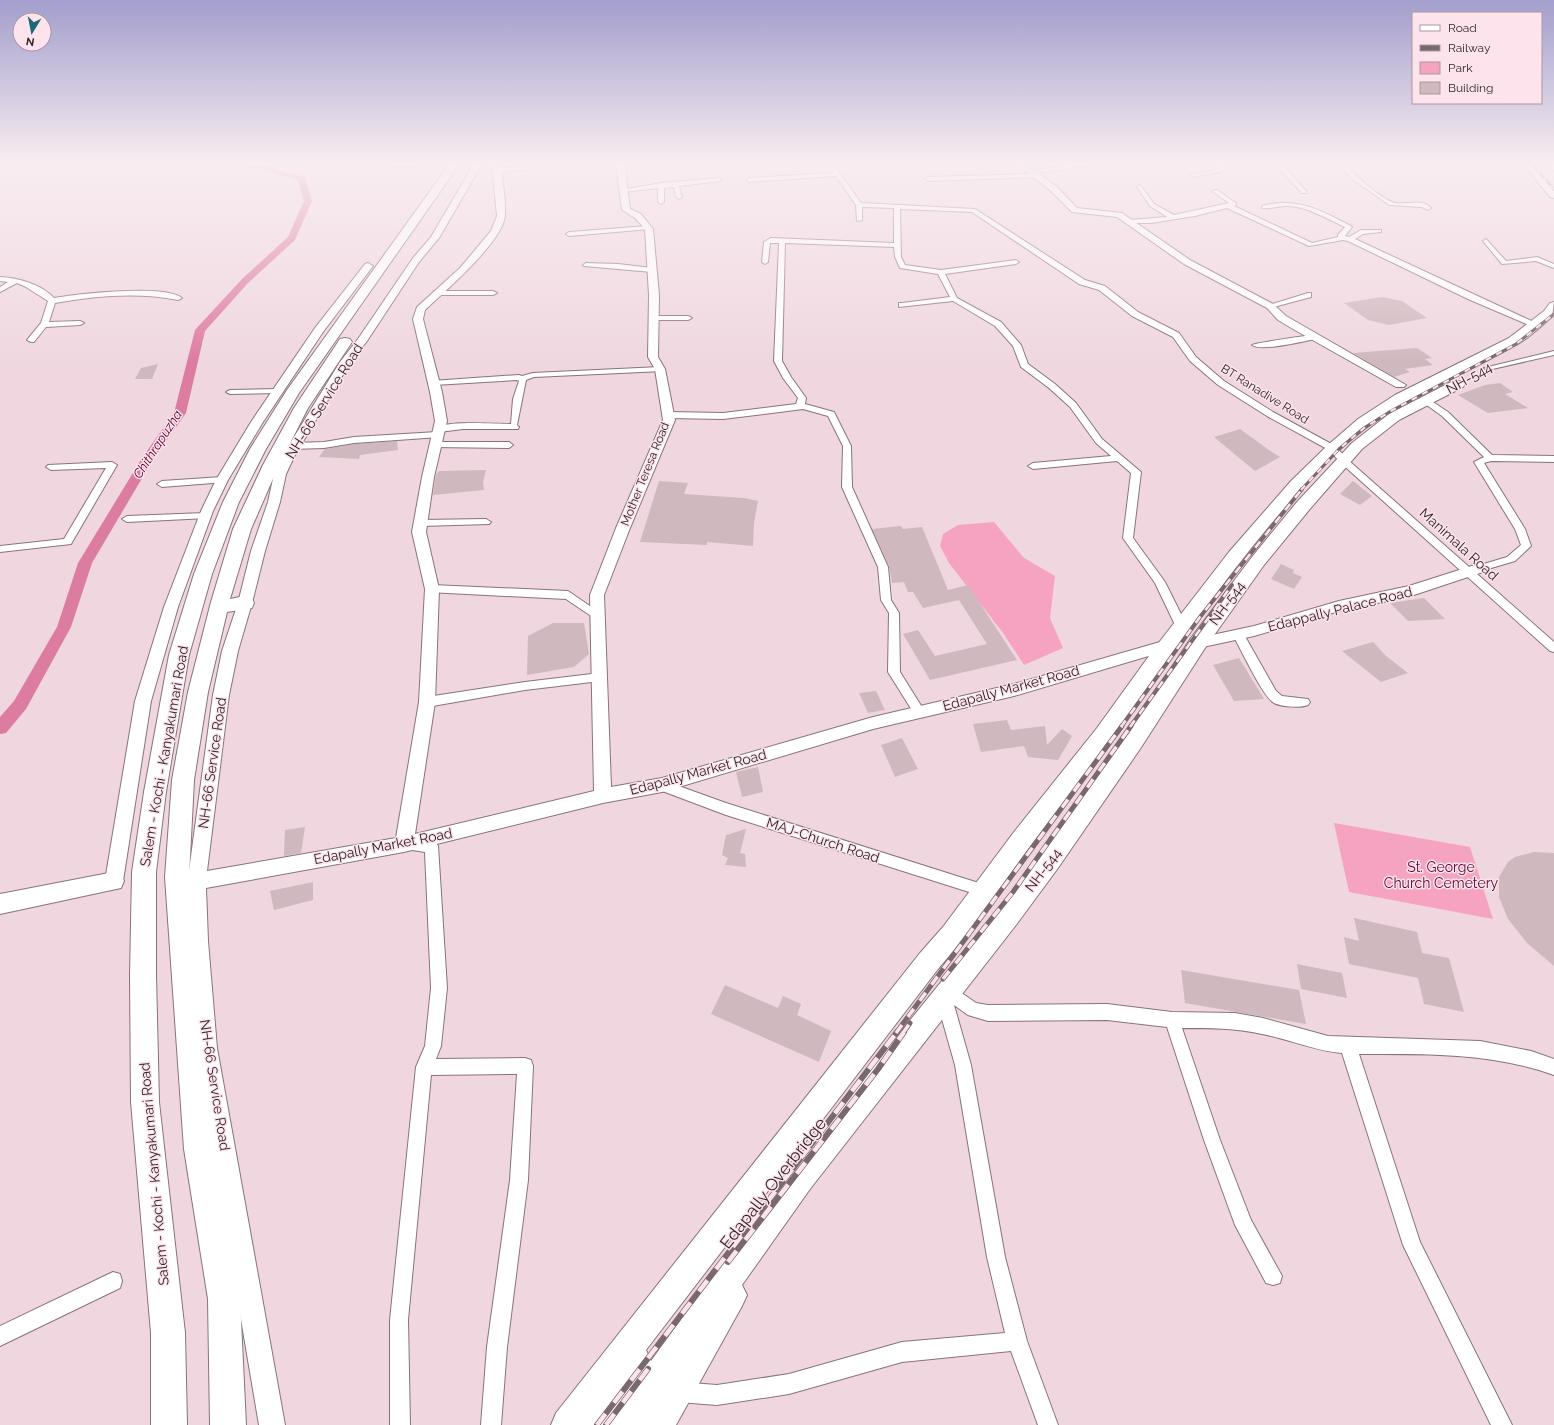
<svg xmlns="http://www.w3.org/2000/svg" width="1554" height="1425" viewBox="0 0 1554 1425" font-family="Raleway,sans-serif">
  <style>
    .green { fill: #f5a3c0 }
    .lines { fill: none; stroke-linecap: round; stroke-linejoin: round }
    .canal { fill: #dd7ca1; fill-rule: evenodd }
    .building { fill: #d0b8bf }
    .minor-casing { stroke: #89737a; stroke-width: 2 }
    .tertiary-casing { stroke: #89737a; stroke-width: 2 }
    .secondary-casing { stroke: #89737a; stroke-width: 2 }
    .primary-casing { stroke: #89737a; stroke-width: 2 }
    .trunk-casing { stroke: #89737a; stroke-width: 2 }
    .minor { fill: #fff; fill-rule: evenodd }
    .tertiary { fill: #fff; fill-rule: evenodd }
    .secondary { fill: #fff; fill-rule: evenodd }
    .primary { fill: #fff; fill-rule: evenodd }
    .trunk { fill: #fff; fill-rule: evenodd }
    .rail-far4-casing { stroke: #79696e; stroke-width: 2.5 }
    .rail-far3-casing { stroke: #79696e; stroke-width: 3 }
    .rail-far2-casing { stroke: #79696e; stroke-width: 4 }
    .rail-far1-casing { stroke: #79696e; stroke-width: 5 }
    .rail-casing { stroke: #79696e; stroke-width: 6 }
    .rail-far4 { stroke: #fde4ec; stroke-width: 1.5; stroke-dasharray: 5; stroke-linecap: butt }
    .rail-far3 { stroke: #fde4ec; stroke-width: 2; stroke-dasharray: 6; stroke-linecap: butt }
    .rail-far2 { stroke: #fde4ec; stroke-width: 2.5; stroke-dasharray: 8; stroke-linecap: butt }
    .rail-far1 { stroke: #fde4ec; stroke-width: 3.5; stroke-dasharray: 10; stroke-linecap: butt }
    .rail { stroke: #fde4ec; stroke-width: 4.5; stroke-dasharray: 14; stroke-linecap: butt }
    .labels { text-anchor: middle; stroke-width: 3; stroke-linejoin: round; paint-order: stroke }
    .far-street-label { font-size: 12px; fill: #2f2629; stroke: #fde4ec }
    .far-water-label { font-size: 13px; font-style: italic; fill: #5a002f; stroke: #fde4ec }
    .street-label { font-size: 14px; fill: #2f2629; stroke: #fde4ec }
    .park-label { font-size: 14px; fill: #5e0333; stroke: #fde4ec }
    .near-street-label { font-size: 17px; fill: #2f2629; stroke: #fde4ec }
  </style>
  <rect width="100%" height="100%" fill="#f0d7df"/>
  <g class="green">
    <polygon points="994,522 1024,558 1055,576 1050,618 1063,648 1024,665 1003,633 949,563 940,546 943,534 958,525"/>
    <polygon points="1334,823 1470,847 1493,919 1349,892"/>
  </g>
  <g class="lines">
    <g class="canal">
      <polygon points="24,162 78,162 75,164 27,164"/>
      <polygon points="220,162 259,165 305,177 312,201 295,240 248,283 205,331 186,413 154,458 92,563 71,627 26,709 6,733 0,734 0,717 14,701 57,627 78,563 142,458 174,413 195,330 242,279 288,237 304,201 298,180 258,169"/>
    </g>
  </g>
  <g class="building">
    <polygon points="1382,297 1402,301 1427,318 1389,325 1368,320 1344,303"/>
    <polygon points="1417,348 1432,358 1425,359 1433,365 1405,369 1410,372 1394,377 1353,353"/>
    <polygon points="158,364 152,379 135,379 141,368"/>
    <polygon points="1500,383 1513,392 1505,394 1528,408 1488,413 1458,395 1485,385"/>
    <polygon points="1240,429 1269,450 1280,457 1255,471 1214,437"/>
    <polygon points="397,441 398,450 360,455 359,459 319,457 325,449 354,444"/>
    <polygon points="486,470 483,482 484,490 433,495 436,475 439,471"/>
    <polygon points="659,481 688,483 684,494 744,498 758,501 754,523 753,546 707,542 707,545 640,542"/>
    <polygon points="1353,481 1372,496 1360,505 1340,494"/>
    <polygon points="901,526 903,529 922,527 948,590 968,585 1017,660 930,680 903,634 918,630 935,656 987,644 959,600 923,608 913,592 908,592 904,582 892,583 889,566 872,529"/>
    <polygon points="1281,564 1294,570 1293,573 1302,577 1294,589 1271,579"/>
    <polygon points="1424,598 1445,619 1408,621 1390,603"/>
    <polygon points="553,623 584,623 589,654 574,667 527,675 528,636"/>
    <polygon points="1373,642 1386,656 1408,673 1381,682 1342,651"/>
    <polygon points="1239,658 1264,699 1234,701 1213,665"/>
    <polygon points="876,691 885,710 868,713 859,693"/>
    <polygon points="1007,720 1011,730 1045,726 1047,745 1062,729 1072,736 1058,760 1028,757 1024,746 981,752 973,724"/>
    <polygon points="902,738 918,769 895,777 881,745"/>
    <polygon points="758,767 763,792 742,797 736,772"/>
    <polygon points="305,827 301,853 284,856 285,830"/>
    <polygon points="746,829 740,853 745,854 746,867 725,865 728,858 722,855 726,835"/>
    <polygon points="1534,852 1554,853 1554,966 1527,943 1508,919 1499,897 1499,877 1508,862 1515,857"/>
    <polygon points="313,882 313,900 274,910 270,891"/>
    <polygon points="1354,918 1417,932 1422,953 1449,958 1464,1012 1424,1004 1418,978 1349,964 1344,937 1359,941"/>
    <polygon points="1297,964 1342,973 1347,998 1301,989"/>
    <polygon points="1181,970 1299,990 1306,1024 1185,1003"/>
    <polygon points="725,985 778,1008 783,996 801,1004 797,1015 831,1031 819,1062 711,1014"/>
  </g>
  <g class="lines">
    <defs>
      <g id="minor">
        <polygon points="338,162 409,163 418,162 410,167"/>
        <polygon points="829,162 835,162 836,168 861,203 975,209 1085,280 1105,286 1138,312 1179,333 1196,357 1224,381 1273,412 1335,446 1348,460 1554,642 1554,652 1550,651 1342,464 1329,450 1267,416 1218,385 1190,361 1173,337 1132,316 1099,290 1079,284 972,212 900,209 901,257 905,265 941,270 1016,260 1019,262 1016,264 945,274 957,298 1001,322 1021,345 1028,364 1055,384 1076,403 1102,439 1141,472 1133,538 1165,582 1188,628 1182,632 1178,631 1155,583 1123,538 1131,473 1117,461 1033,469 1028,466 1033,463 1111,456 1096,443 1070,407 1049,388 1021,367 1013,346 995,326 953,301 899,307 899,303 902,303 950,297 938,274 900,268 895,257 894,247 785,243 782,361 791,377 806,398 805,404 834,412 851,446 852,487 888,567 891,600 899,613 900,672 925,712 923,715 915,715 888,672 889,613 881,600 878,567 842,487 843,446 828,416 803,409 723,419 668,418 664,415 668,412 723,413 796,404 798,398 783,378 774,361 779,243 770,243 768,262 765,264 762,262 764,242 771,238 894,243 894,208 862,207 862,220 857,221 856,205 836,176 749,182 746,180 749,178 833,173"/>
        <polygon points="1091,162 1111,162 1030,174 1027,172"/>
        <polygon points="1211,162 1218,162 1228,170 1194,177 1191,175 1220,169"/>
        <polygon points="1273,162 1280,162 1306,191 1306,193 1302,193"/>
        <path d="M1336 162H1343C1353 174 1378 196 1392 202 1404 207 1421 197 1431 208L1428 210 1422 207 1389 205 1351 178Z"/>
        <polygon points="528,166 530,169 497,172 494,170 497,168"/>
        <polygon points="1035,174 1037,175 1037,177 928,181 925,179 928,177"/>
        <polygon points="719,178 721,179 721,181 679,186 682,197 679,199 676,197 674,187 664,188 664,202 661,204 658,202 658,188 624,192 621,190 661,183"/>
        <path d="M1140 185 1154 204 1174 215 1229 203 1212 191 1217 190 1236 203V205L1234 206 1312 243 1338 237V235L1345 227C1327 219 1307 206 1287 206 1278 206 1270 209 1262 208V206C1298 197 1320 210 1351 226L1352 227 1345 236 1349 237 1361 230H1381V232L1363 234 1355 239 1538 324 1531 326 1468 299 1348 241 1343 240 1309 246 1227 208 1195 216 1151 223H1127V221L1129 220 1167 217 1150 206 1137 187Z"/>
        <polygon points="648,226 650,227 650,229 569,236 566,234 569,232"/>
        <polygon points="1486,239 1506,261 1537,257 1554,264 1554,268 1536,261 1502,264 1483,241"/>
        <polygon points="586,263 618,264 652,268 655,270 652,272 584,266 583,265"/>
        <path d="M0 277C19 278 41 284 54 298 77 294 164 284 182 298L178 300C137 292 96 296 55 303L49 322 80 321 84 323 80 325 46 327 34 342H31L27 340 41 323 48 301 26 287 17 283 0 292V287L8 282 0 281Z"/>
        <polygon points="434,291 493,291 497,293 493,295 434,295"/>
        <polygon points="1308,293 1311,293 1311,297 1270,308 1266,306"/>
        <polygon points="651,316 688,316 692,318 688,320 651,320"/>
        <path d="M1313 335 1317 337 1316 339C1304 341 1261 352 1252 345 1255 343 1304 336 1313 335Z"/>
        <polygon points="1554,351 1554,355 1488,370 1484,368"/>
        <path d="M660 367H663V371L534 377 526 380 517 425 519 427 518 429H463L439 432 435 429C444 420 496 424 511 424L513 399 519 381 517 380 434 385H431V381L519 375 522 376 533 373Z"/>
        <polygon points="277,389 281,391 280,393 230,394 226,392 230,390"/>
        <polygon points="1427,398 1448,412 1492,455 1554,456 1554,462 1491,461 1484,463 1525,529 1531,546 1515,561 1481,571 1476,568 1477,566 1507,557 1521,545 1515,529 1474,462 1484,457 1442,416 1424,403 1424,399"/>
        <polygon points="437,432 441,435 440,437 354,443 324,448 293,449 289,446 293,443 324,442 354,437"/>
        <polygon points="435,442 509,442 513,445 509,448 432,447 431,445"/>
        <polygon points="112,462 117,465 71,544 0,552 0,546 64,539 106,468 51,470 46,467 48,465"/>
        <polygon points="222,477 225,478 225,482 162,487 157,484 162,481"/>
        <polygon points="205,513 208,514 210,516 208,518 127,522 122,519 127,516"/>
        <polygon points="486,519 491,522 489,524 421,526 416,523 421,520"/>
        <polygon points="432,585 568,591 603,615 602,618 594,618 566,599 428,592 427,589 428,586"/>
        <path d="M1238 630 1242 631 1276 691 1282 696 1308 699 1310 702 1308 705C1301 708 1282 707 1274 703 1262 696 1241 648 1232 634Z"/>
        <polygon points="600,673 604,674 606,677 604,680 600,681 525,690 427,707 423,705 421,702 423,699 427,697 525,682"/>
        <polygon points="662,780 726,803 985,885 990,886 992,891 990,896 985,897 726,815 657,789 656,785 657,781"/>
        <polygon points="411,839 436,842 438,846 447,988 441,1046 436,1059 525,1058 531,1060 533,1066 528,1180 507,1347 501,1425 481,1425 487,1347 510,1180 517,1074 431,1075 408,1320 410,1425 390,1425 390,1320 416,1067 425,1046 431,988 425,852 406,849 404,845 406,841"/>
        <path d="M953 987 976 1003 988 1005 1107 1004 1172 1012 1235 1013 1263 1018 1328 1036 1480 1041 1531 1051 1554 1059V1075C1490 1052 1425 1054 1359 1054L1420 1242 1512 1425H1491L1403 1245 1342 1053C1315 1051 1289 1039 1262 1034 1236 1028 1209 1028 1182 1028L1220 1140 1251 1220 1282 1276 1280 1283 1273 1285 1266 1283 1235 1225 1204 1140 1167 1027 1107 1020 988 1021 968 1015 954 1005 971 1065 1005 1257 1027 1341 1058 1425H1038L1011 1351 902 1362 789 1394 717 1405 678 1402 671 1399 668 1392 671 1385 678 1382 717 1385 789 1374 902 1342 1005 1333 987 1257 955 1065 938 1005 941 1000 946 998 945 995 948 990Z"/>
        <polygon points="113,1272 120,1274 122,1281 120,1288 0,1346 0,1326"/>
      </g>
      <g id="tertiary">
        <path d="M475 162H483L439 238 419 262 367 341 350 363 295 455 286 474 280 502 265 551 252 603 238 651 229 695 207 871 396 838 419 702 425 589 412 532 422 477 435 421 430 392 413 319 417 307 460 268 491 231 497 216 492 162H500C502 179 506 198 505 215 504 241 444 292 425 310L423 319 442 392 447 421 434 477 426 532 439 589 435 702 415 834 594 791 590 595 616 528 663 420 655 369 648 357 649 295 645 229 635 218 622 210 616 162H624L630 209 641 214 653 229 659 295 658 357 665 369 675 420 630 528 604 595 611 787 662 778 873 717 1014 684 1167 640 1172 641 1174 645 1172 649 1014 696 873 729 662 792 603 803 404 852 206 888 208 941 217 1048 285 1425H259L195 1048 188 941V887L181 885 179 879 181 873 189 871 213 695 222 651 238 603 251 551 268 502 274 474 283 455 340 362 358 339 413 258 431 237Z"/>
        <polygon points="1013,162 1022,162 1056,186 1077,208 1122,213 1190,260 1273,304 1286,316 1406,385 1404,387 1396,387 1293,329 1278,320 1267,308 1184,264 1117,217 1072,212 1050,190"/>
        <polygon points="1213,162 1236,162 1216,166 1213,166"/>
        <polygon points="368,263 373,266 323,332 263,422 228,480 213,511 178,607 151,701 123,881 121,887 114,889 107,887 105,881 135,701 164,607 201,511 216,480 251,422 315,328 365,264"/>
        <polygon points="1481,563 1486,565 1488,568 1486,571 1411,596 1339,611 1254,636 1198,648 1193,647 1191,643 1193,639 1198,638 1254,626 1339,601 1409,586"/>
      </g>
      <g id="secondary">
        <polygon points="1542,162 1554,164 1554,171"/>
        <polygon points="114,872 121,874 124,881 121,888 0,914 0,894"/>
      </g>
      <g id="primary">
        <polygon points="1522,162 1531,162 1554,189 1554,198 1550,197"/>
        <path d="M1554 302 1552 317C1541 326 1529 338 1516 345 1454 381 1390 401 1337 452 1249 538 1183 641 1111 740 1084 777 1055 812 1028 849 999 889 971 931 938 969L646 1350 651 1361 790 1169 1000 909 1042 854 1126 737 1191 638 1252 557 1297 502 1352 443 1389 414 1453 381H1463L1465 384 1463 387 1399 420 1362 449 1309 510 1264 565 1205 648 1140 749 1058 868 1016 925 810 1189 742 1285 747 1295 742 1306 676 1425H609L612 1419 607 1425H551L556 1413 920 953 943 927 1014 832 1097 728 1154 649 1229 552 1291 481 1328 445 1358 419 1395 395 1509 338 1544 311 1550 303Z"/>
      </g>
      <g id="trunk">
        <polygon points="451,162 461,162 299,393 266,449 239,502 212,574 189,655 166,792 156,872 156,975 159,1102 185,1333 187,1425 151,1425 151,1333 131,1102 130,975 132,872 144,792 169,655 194,574 223,502 250,449 287,390"/>
        <polygon points="345,338 350,339 352,342 308,408 279,465 251,529 230,599 245,596 252,598 254,603 252,608 227,612 208,692 194,780 189,877 214,1149 240,1299 246,1425 210,1425 208,1299 184,1149 165,877 172,780 188,692 211,602 233,529 263,465 294,408 340,339"/>
      </g>
    </defs>
    <use href="#minor" class="minor-casing"/>
    <use href="#tertiary" class="tertiary-casing"/>
    <use href="#secondary" class="secondary-casing"/>
    <use href="#primary" class="primary-casing"/>
    <use href="#trunk" class="trunk-casing"/>
    <use href="#minor" class="minor"/>
    <use href="#tertiary" class="tertiary"/>
    <use href="#secondary" class="secondary"/>
    <use href="#primary" class="primary"/>
    <use href="#trunk" class="trunk"/>
    <defs>
      <polyline id="rail-far4" points="1531,162 1554,190"/>
      <polyline id="rail-far3" points="1301,490 1339,449 1364,428 1391,411 1516,344 1554,314"/>
      <g id="rail-far2">
        <polyline points="1121,727 1200,617 1302,489"/>
        <polyline points="1130,727 1232,585"/>
      </g>
      <g id="rail-far1">
        <polyline points="943,979 1013,892 1131,726"/>
        <polyline points="896,1033 1122,726"/>
        <polyline points="903,1033 910,1023"/>
      </g>
      <g id="rail">
        <polyline points="728,1262 878,1069 904,1032"/>
        <polyline points="597,1425 897,1032"/>
        <polyline points="606,1425 648,1369"/>
      </g>
    </defs>
    <use href="#rail-far4" class="rail-far4-casing"/>
    <use href="#rail-far3" class="rail-far3-casing"/>
    <use href="#rail-far2" class="rail-far2-casing"/>
    <use href="#rail-far1" class="rail-far1-casing"/>
    <use href="#rail" class="rail-casing"/>
    <use href="#rail-far4" class="rail-far4"/>
    <use href="#rail-far3" class="rail-far3"/>
    <use href="#rail-far2" class="rail-far2"/>
    <use href="#rail-far1" class="rail-far1"/>
    <use href="#rail" class="rail"/>
  </g>
  <linearGradient id="sky" x2="0" y2="1"><stop stop-color="#a39ecc"/><stop offset="0.45" stop-color="#f8edf1"/><stop offset="1" stop-color="#f8edf1" stop-opacity="0"/></linearGradient>
  <rect width="1554" height="362" fill="url(#sky)"/>
  <g class="labels">
    <g class="far-street-label">
      <text transform="translate(1265 394) rotate(32)" y="4">BT Ranadive Road</text>
      <text transform="translate(645 474) rotate(-68)" y="4">Mother Teresa Road</text>
    </g>
    <g class="far-water-label">
      <text transform="translate(157 444) rotate(-57)" y="5">Chithrapuzha</text>
    </g>
    <g class="street-label">
      <text transform="translate(1469 378) rotate(-29)" y="5">NH-544</text>
      <text transform="translate(324 401) rotate(-58)" y="5">NH-66 Service Road</text>
      <text transform="translate(1459 544) rotate(42)" y="5">Manimala Road</text>
      <text transform="translate(1227 603) rotate(-54)" y="5">NH-544</text>
      <text transform="translate(1340 609) rotate(-14)" y="5">Edappally Palace Road</text>
      <text transform="translate(1011 688) rotate(-15)" y="5">Edapally Market Road</text>
      <text transform="translate(164 756) rotate(-80)" y="5">Salem - Kochi - Kanyakumari Road</text>
      <text transform="translate(212 763) rotate(-82)" y="5">NH-66 Service Road</text>
      <text transform="translate(698 772) rotate(-15)" y="5">Edapally Market Road</text>
      <text transform="translate(823 840) rotate(18)" y="5">MAJ-Church Road</text>
      <text transform="translate(383 846) rotate(-11)" y="5">Edapally Market Road</text>
      <text transform="translate(1043 870) rotate(-53)" y="5">NH-544</text>
      <text transform="translate(215 1085) rotate(81)" y="5">NH-66 Service Road</text>
      <text transform="translate(154 1174) rotate(-95)" y="5">Salem - Kochi - Kanyakumari Road</text>
    </g>
    <g class="park-label">
      <text x="1441" y="872">St. George<tspan x="1441" dy="16">Church Cemetery</tspan></text>
    </g>
    <g class="near-street-label">
      <text transform="translate(773 1183) rotate(-52)" y="6">Edapally Overbridge</text>
    </g>
  </g>
  <rect x="1412" y="12" width="130" height="92" fill="#fde4ec" stroke="#ab989e"/>
  <rect x="1420" y="25" width="20" height="6" fill="#ffffff" stroke="#ab989e"/>
  <text x="1448" y="32" font-size="12" fill="#2f2629">Road</text>
  <rect x="1420" y="45" width="20" height="6" fill="#79696e" stroke="#ab989e"/>
  <text x="1448" y="52" font-size="12" fill="#2f2629">Railway</text>
  <rect x="1420" y="62" width="20" height="12" fill="#f5a3c0" stroke="#ab989e"/>
  <text x="1448" y="72" font-size="12" fill="#2f2629">Park</text>
  <rect x="1420" y="82" width="20" height="12" fill="#d0b8bf" stroke="#ab989e"/>
  <text x="1448" y="92" font-size="12" fill="#2f2629">Building</text>
  <g transform="translate(32 32) rotate(190)"><circle r="19" fill="#fde4ec" stroke="#ab989e"/>
  <path d="M0-3L7 15L0 10L-7 15Z" fill="#226778"/>
  <text y="-6" font-size="11" font-weight="bold" text-anchor="middle" fill="#2f2629">N</text>
  </g>
</svg>
